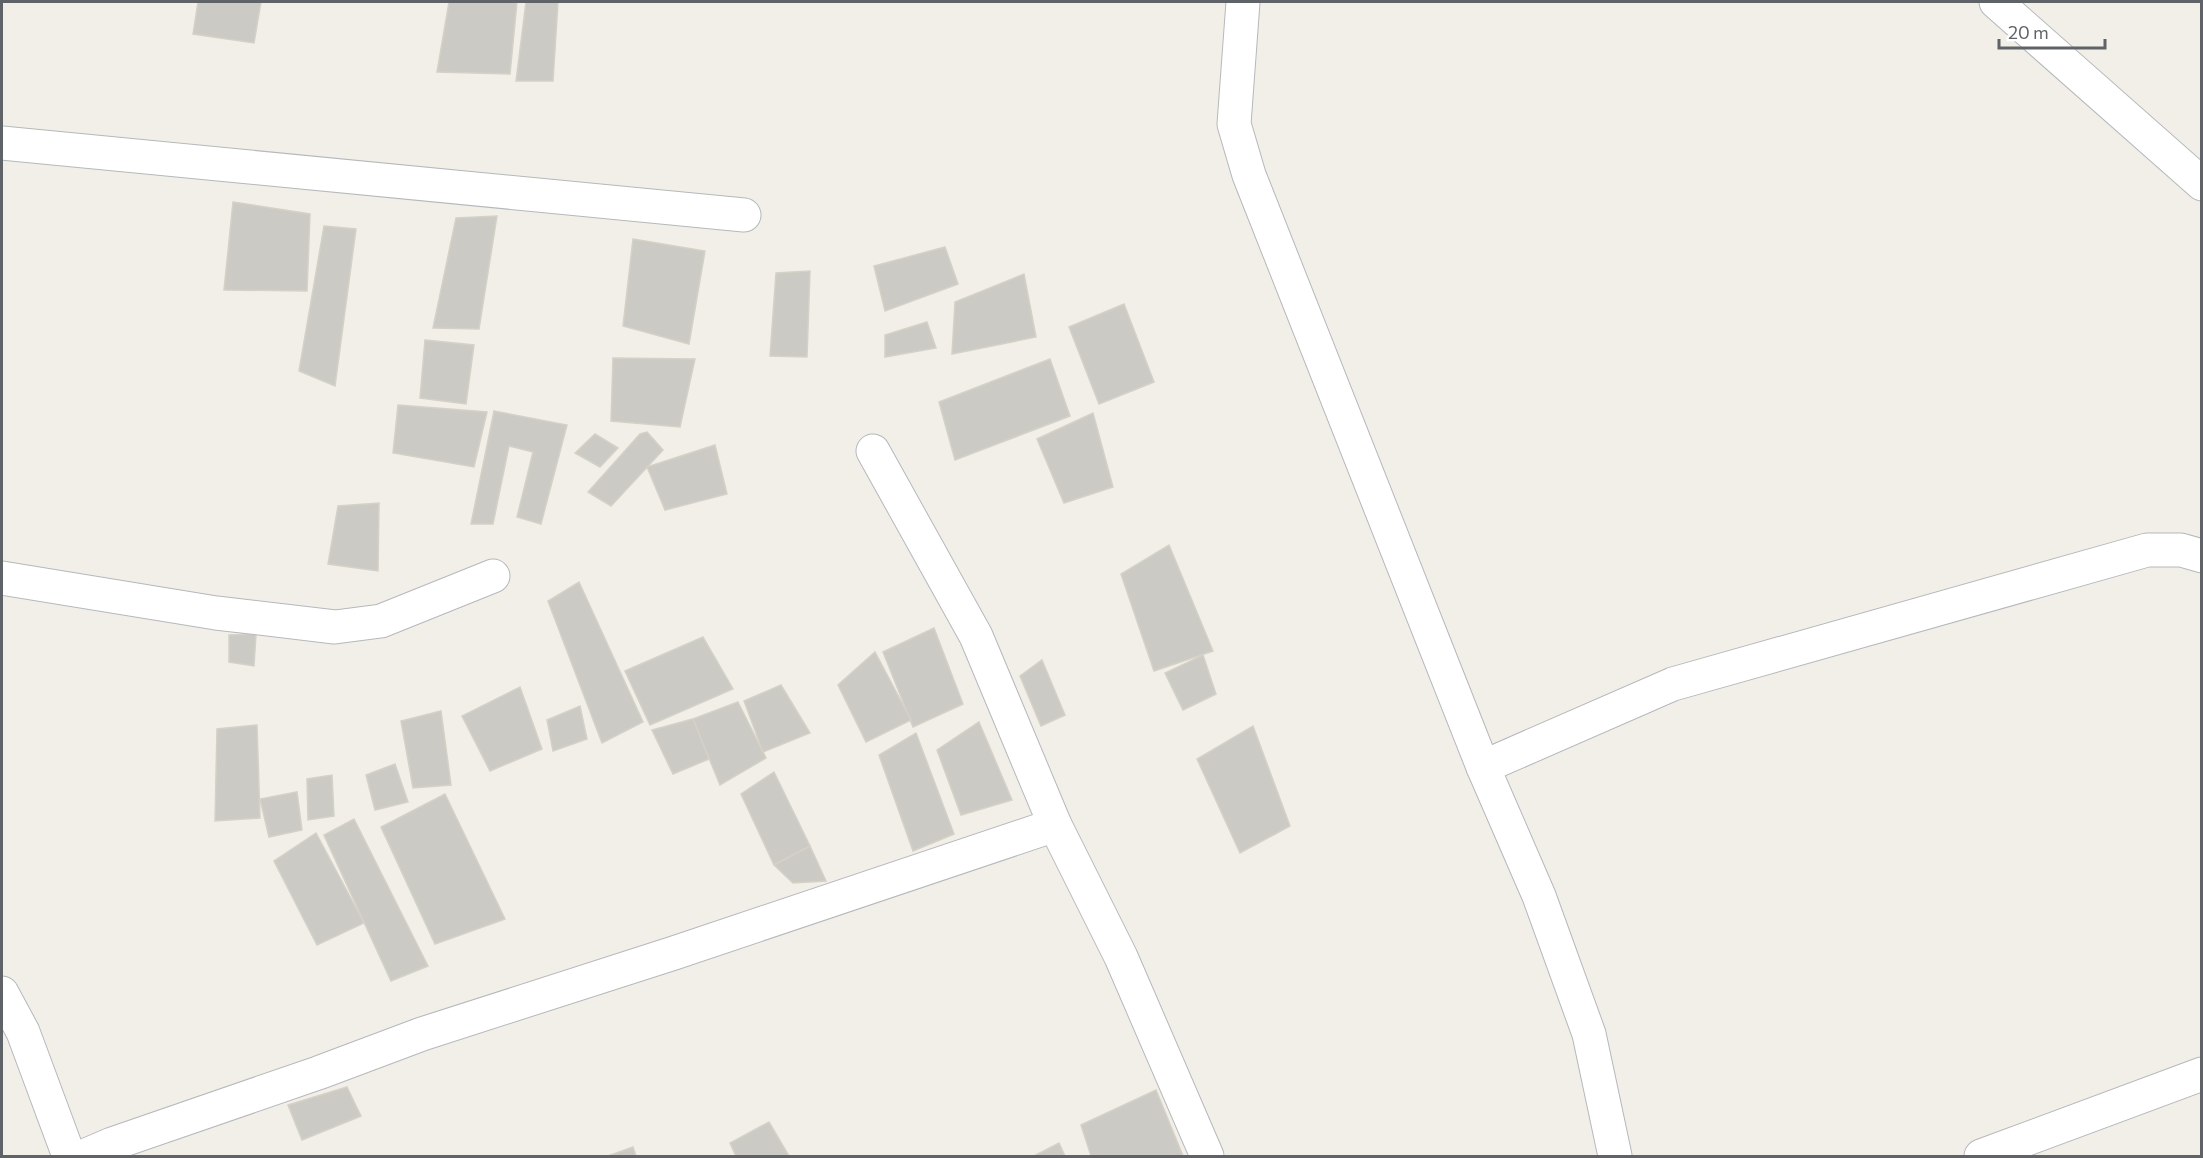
<svg xmlns="http://www.w3.org/2000/svg" width="2203" height="1158" viewBox="0 0 2203 1158" font-family="Commissioner,sans-serif">
  <style>
    .building { fill: #cccac5; stroke: #d6d1c6; stroke-width: 1.5 }
    .lines { fill: none; stroke-linecap: round; stroke-linejoin: round }
    .street-casing { stroke: #b5b8bc; stroke-width: 35 }
    .street { stroke: #fff; stroke-width: 33 }
  </style>
  <rect width="100%" height="100%" fill="#f1efe8"/>
  <g class="building">
    <polygon points="198,2 261,2 254,43 193,34"/>
    <polygon points="449,2 517,2 510,74 437,72"/>
    <polygon points="526,2 558,2 553,81 516,81"/>
    <polygon points="233,202 310,214 307,291 224,290"/>
    <polygon points="497,216 479,329 433,328 456,218"/>
    <polygon points="324,226 356,229 335,386 299,371"/>
    <polygon points="633,239 705,251 689,344 623,326"/>
    <polygon points="945,247 958,284 885,311 874,266"/>
    <polygon points="810,271 807,357 770,356 776,273"/>
    <polygon points="1024,274 1036,337 952,354 955,302"/>
    <polygon points="1124,304 1154,382 1099,404 1069,327"/>
    <polygon points="927,322 936,348 885,357 885,335"/>
    <polygon points="425,340 474,345 466,404 420,398"/>
    <polygon points="613,358 695,359 680,427 611,421"/>
    <polygon points="1050,359 1070,416 955,460 939,402"/>
    <polygon points="398,405 487,412 474,467 393,453"/>
    <polygon points="494,411 567,425 541,524 517,517 533,452 509,446 493,524 471,524"/>
    <polygon points="1093,413 1113,487 1064,503 1037,439"/>
    <polygon points="647,432 663,450 611,506 588,492 640,434"/>
    <polygon points="595,434 618,448 600,467 575,453"/>
    <polygon points="715,445 727,494 665,510 647,467"/>
    <polygon points="379,503 378,571 328,564 338,506"/>
    <polygon points="1169,545 1213,651 1154,671 1121,574"/>
    <polygon points="579,582 643,722 602,743 548,601"/>
    <polygon points="934,628 963,704 913,727 883,652"/>
    <polygon points="256,634 254,666 229,662 229,635"/>
    <polygon points="703,637 733,689 650,725 625,671"/>
    <polygon points="875,652 911,720 866,742 838,685"/>
    <polygon points="1203,655 1216,694 1183,710 1165,673"/>
    <polygon points="1042,660 1065,715 1041,726 1020,676"/>
    <polygon points="781,685 810,733 763,752 744,701"/>
    <polygon points="520,687 542,749 490,771 462,716"/>
    <polygon points="738,702 766,758 720,785 693,719"/>
    <polygon points="580,706 587,739 553,751 547,720"/>
    <polygon points="441,711 451,785 413,788 401,721"/>
    <polygon points="693,719 709,759 673,774 652,730"/>
    <polygon points="979,722 1012,800 961,815 937,750"/>
    <polygon points="257,725 260,818 215,821 217,729"/>
    <polygon points="1253,726 1290,826 1240,853 1197,759"/>
    <polygon points="916,733 954,834 913,851 879,755"/>
    <polygon points="395,764 408,802 375,810 366,775"/>
    <polygon points="774,772 810,846 774,865 741,794"/>
    <polygon points="332,775 334,816 308,820 307,779"/>
    <polygon points="297,792 302,830 269,837 260,799"/>
    <polygon points="445,794 505,919 435,944 381,827"/>
    <polygon points="354,819 428,966 391,981 324,835"/>
    <polygon points="316,833 364,923 317,945 274,861"/>
    <polygon points="810,846 826,881 793,883 774,865"/>
    <polygon points="347,1087 361,1116 302,1140 288,1105"/>
    <polygon points="1156,1090 1183,1156 1091,1156 1081,1125"/>
    <polygon points="769,1122 789,1156 736,1156 730,1143"/>
    <polygon points="1059,1143 1065,1156 1034,1156"/>
    <polygon points="633,1147 636,1156 608,1156"/>
  </g>
  <g class="lines">
    <defs>
      <g id="street">
        <polyline points="1243,2 1234,124 1249,175 1483,767 1539,896 1589,1034 1615,1156"/>
        <polyline points="1996,2 2202,184"/>
        <polyline points="2,143 744,215"/>
        <polyline points="873,451 976,636 1055,825 1121,957 1207,1156"/>
        <polyline points="2,578 216,613 335,627 381,621 493,576"/>
        <polyline points="1483,767 1673,684 2147,550 2181,550 2202,556"/>
        <polyline points="2,993 23,1032 69,1156"/>
        <polyline points="84,1156 112,1144 318,1073 422,1034 674,953 1055,825"/>
        <polyline points="1981,1156 2202,1074"/>
      </g>
    </defs>
    <use href="#street" class="street-casing"/>
    <use href="#street" class="street"/>
  </g>
  <rect width="2203" height="1158" fill="none" stroke="#5f6368" stroke-width="6"/>
  <path d="M1999 39v9h106v-9" fill="none" stroke="#5f6368" stroke-width="3"/>
  <text x="2008" y="39" font-size="18" fill="#5f6368" stroke="#ffffff" stroke-width="4.5" paint-order="stroke">20 m</text>
</svg>
